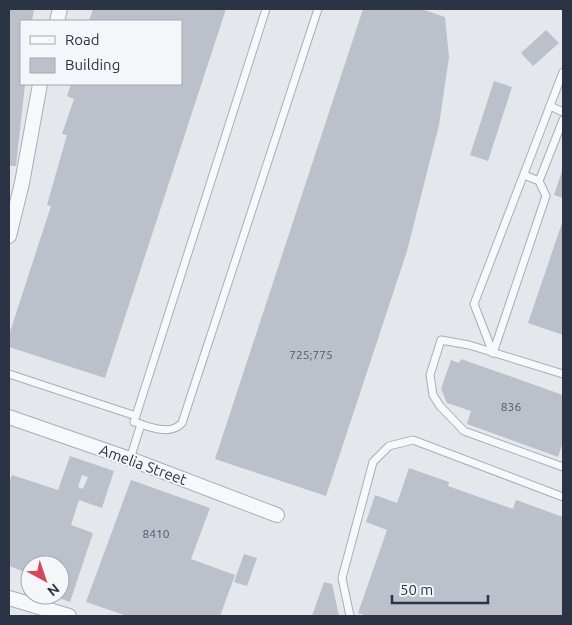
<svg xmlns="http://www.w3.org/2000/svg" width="572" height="625" viewBox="0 0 572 625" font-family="Ubuntu,sans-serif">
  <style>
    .building { fill: #bbc0ca; fill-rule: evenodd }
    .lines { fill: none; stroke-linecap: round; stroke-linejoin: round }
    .lane-casing { stroke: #a9aeb7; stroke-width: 9 }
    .street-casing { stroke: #a9aeb7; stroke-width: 16 }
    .lane { stroke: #f7f8fa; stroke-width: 7 }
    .street { stroke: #f7f8fa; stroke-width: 14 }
    .labels { text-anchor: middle; stroke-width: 4; stroke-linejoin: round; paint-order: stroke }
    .number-label { font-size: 12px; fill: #4f5766 }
    .street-label { font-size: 15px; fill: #2b3445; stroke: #f4f6f9 }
  </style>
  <rect width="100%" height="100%" fill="#e4e7ec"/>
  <g class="building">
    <polygon points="9,9 34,9 32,21 21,21 21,84 25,84 16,166 9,166"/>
    <polygon points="93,9 226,9 105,378 9,347 9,335 51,206 47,205 67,135 62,134 74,99 67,96 71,84 181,84 181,21 89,21"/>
    <polygon points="363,9 421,9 445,17 449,57 439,125 407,251 326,496 215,459"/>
    <polygon points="546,30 559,43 533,66 521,53"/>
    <polygon points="494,81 512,87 488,161 470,155"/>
    <polygon points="563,168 563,198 554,195"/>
    <polygon points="563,220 563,335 528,323"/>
    <polygon points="461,359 563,395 563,442 558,457 467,424 471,411 447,403 441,389 451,360 459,363"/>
    <path d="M70 456 114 471 102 508 79 500 71 525 93 533 70 602 51 595H60V565H30V574L9 566V483L12 475 58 490ZM82 475 88 477 83 489 78 487Z"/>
    <polygon points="409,468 449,482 448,486 513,509 516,500 563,517 563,616 367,616 358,613 387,530 366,522 375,495 397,503"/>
    <polygon points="131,480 210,508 191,559 235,575 220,616 127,616 86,602"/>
    <polygon points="244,554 257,558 247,586 234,582"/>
    <polygon points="324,582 332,584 339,616 312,616"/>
  </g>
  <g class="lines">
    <defs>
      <g id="lane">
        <path d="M266 9 134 422C150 427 170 436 182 423L318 9"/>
        <polyline points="550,106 563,112"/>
        <polyline points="539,181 563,120"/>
        <polyline points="493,353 474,304 563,72"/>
        <polyline points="493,353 546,196 539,181 524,175"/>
        <polyline points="9,374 136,416"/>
        <polyline points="563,374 469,345 441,340 430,375 433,395 440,406 464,431 563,467 563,466"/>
        <polyline points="130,459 141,424"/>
        <polyline points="350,616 342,578 373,462 389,446 413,440 563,497"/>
      </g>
      <g id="street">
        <polyline points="57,21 60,9"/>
        <polyline points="9,236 22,183 40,84"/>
        <polyline points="9,417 130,459 277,515"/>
        <polyline points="9,598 69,616"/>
      </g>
    </defs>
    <use href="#lane" class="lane-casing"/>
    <use href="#street" class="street-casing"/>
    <use href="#lane" class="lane"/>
    <use href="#street" class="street"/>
  </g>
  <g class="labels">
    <g class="number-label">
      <text x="311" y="359">725;775</text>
      <text x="511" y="411">836</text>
      <text x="156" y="538">8410</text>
    </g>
    <g class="street-label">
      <text transform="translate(143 465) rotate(20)" y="5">Amelia Street</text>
    </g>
  </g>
  <rect width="572" height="625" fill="none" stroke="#2b3445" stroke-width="20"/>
  <rect x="20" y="20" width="162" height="65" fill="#f4f6f9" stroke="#a4a8b1"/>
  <rect x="30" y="36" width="25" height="8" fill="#f7f8fa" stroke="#a4a8b1"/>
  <text x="65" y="45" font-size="15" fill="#2b3445">Road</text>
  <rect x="30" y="58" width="25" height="15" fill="#bbc0ca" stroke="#a4a8b1"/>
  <text x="65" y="70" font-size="15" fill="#2b3445">Building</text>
  <g transform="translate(45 580) rotate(140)"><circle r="24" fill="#f4f6f9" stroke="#a4a8b1"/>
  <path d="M0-4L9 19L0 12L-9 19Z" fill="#d1495b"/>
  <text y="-8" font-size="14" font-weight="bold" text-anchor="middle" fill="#2b3445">N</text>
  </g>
  <path d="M392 595v8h96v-8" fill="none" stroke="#2b3445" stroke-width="2.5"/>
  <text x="400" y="595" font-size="15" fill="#2b3445" stroke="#f4f6f9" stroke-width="4" paint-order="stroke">50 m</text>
</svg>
